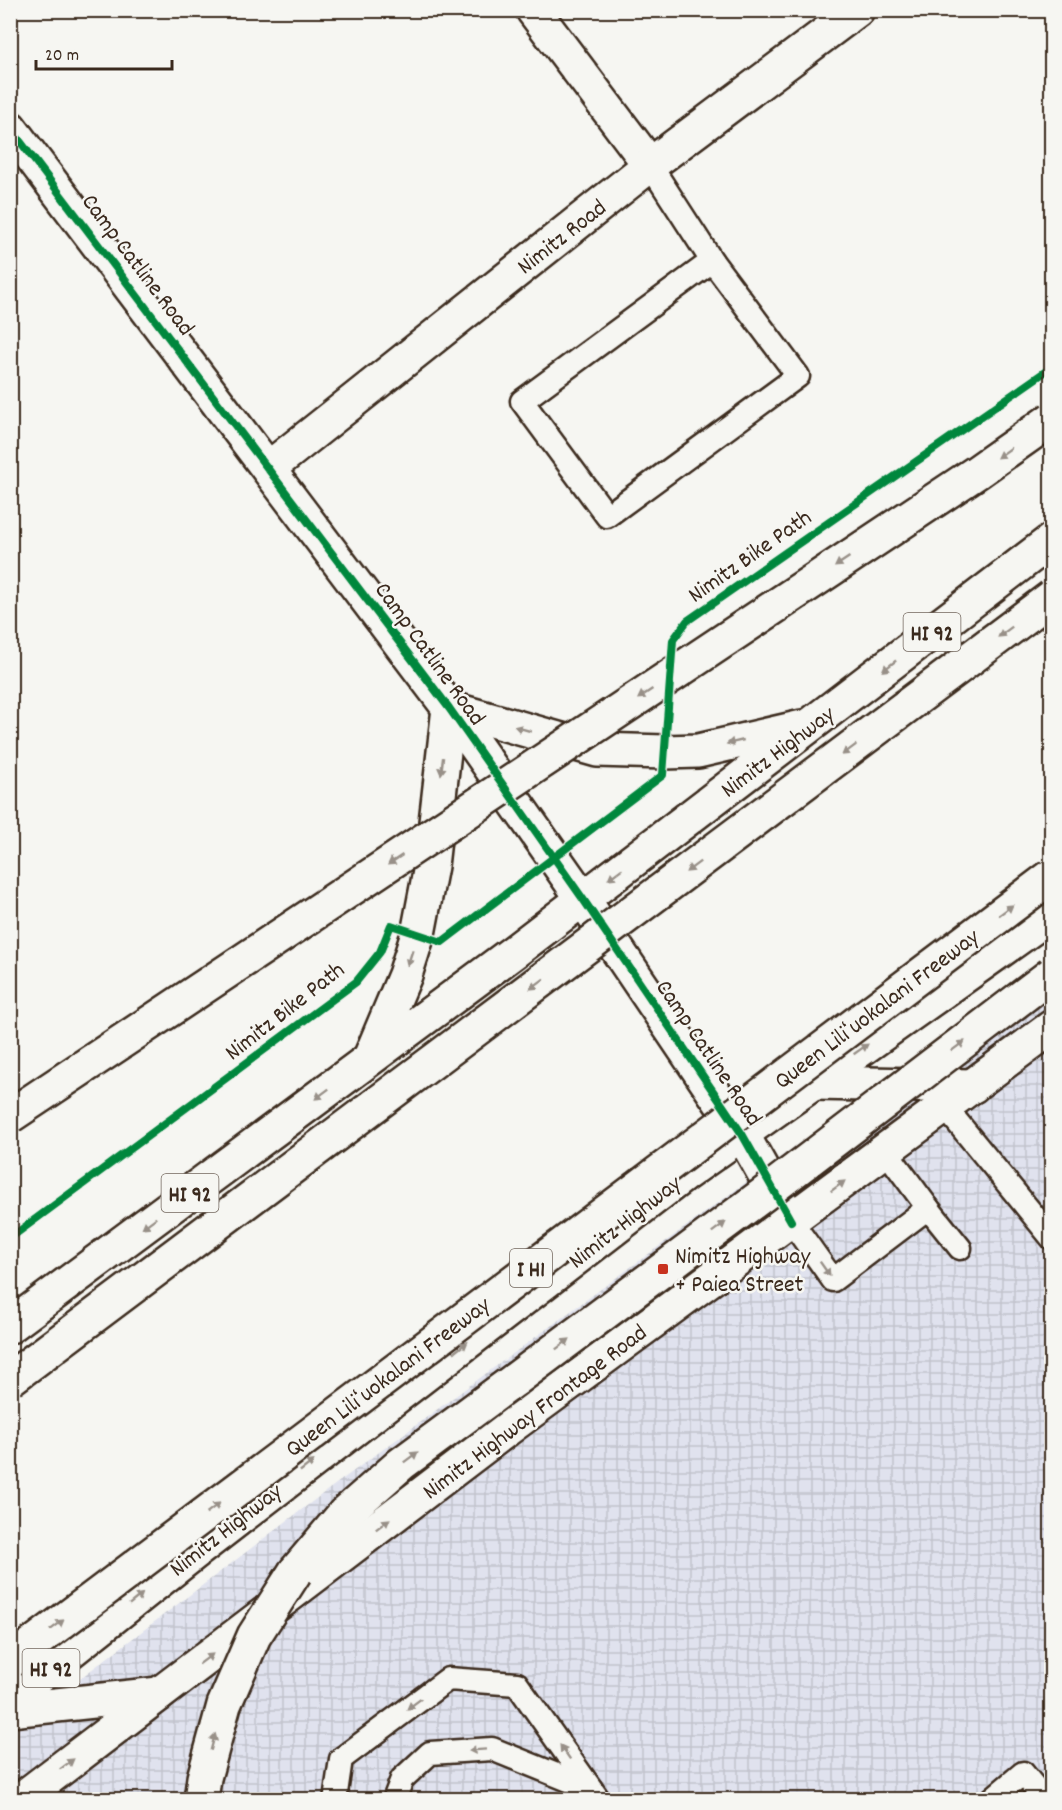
<svg xmlns="http://www.w3.org/2000/svg" width="1062" height="1810" viewBox="0 0 1062 1810" font-family="Dekko,sans-serif">
  <style>
    .industrial { fill: url(#industrial-grid) }
    .lines { fill: none; stroke-linecap: round; stroke-linejoin: round }
    .service-casing { stroke: #3b2a1e; stroke-width: 27 }
    .minor-casing { stroke: #3b2a1e; stroke-width: 38 }
    .primary-casing { stroke: #3b2a1e; stroke-width: 38 }
    .motorway-casing { stroke: #3b2a1e; stroke-width: 38 }
    .service { stroke: #f6f6f2; stroke-width: 22 }
    .minor { stroke: #f6f6f2; stroke-width: 33 }
    .primary { stroke: #f6f6f2; stroke-width: 33 }
    .motorway { stroke: #f6f6f2; stroke-width: 33 }
    .motorway-bridge-casing { stroke: #3b2a1e; stroke-width: 38; stroke-linecap: butt }
    .motorway-bridge { stroke: #f6f6f2; stroke-width: 33 }
    .cycleway-casing { stroke: #f6f6f2; stroke-width: 11 }
    .cycleway { stroke: #00873e; stroke-width: 8 }
    .oneway { fill: #989088 }
    .poi-dot { fill: #c8321e; stroke: #f6f6f2; stroke-width: 2 }
    .labels { text-anchor: middle; stroke-width: 5; stroke-linejoin: round; paint-order: stroke }
    .shield { fill: #f6f6f2; stroke: #73675e; stroke-width: 1.5 }
    .shield-label { font-size: 22px; font-weight: bold; fill: #3b2a1e }
    .street-label { font-size: 24px; fill: #3b2a1e; stroke: #f6f6f2 }
    .poi-label { font-size: 24px; fill: #3b2a1e; stroke: #f6f6f2; text-anchor: start }
  </style>
  <defs>
    <pattern id="industrial-grid" width="8" height="8" patternUnits="userSpaceOnUse" patternTransform="scale(1.5)"><rect width="8" height="8" fill="#e0e2ee"/><path d="M0 4h8M4 0v8" fill="none" stroke="#c1c2cc"/></pattern>
  </defs>
  <rect width="100%" height="100%" fill="#f6f6f2"/>
  <filter id="ink" filterUnits="userSpaceOnUse"><feTurbulence type="fractalNoise" baseFrequency=".0167" numOctaves="2"/><feDisplacementMap in="SourceGraphic" scale="12" xChannelSelector="R" yChannelSelector="G"/><feConvolveMatrix kernelMatrix="1 2 1 2 8 2 1 2 1" color-interpolation-filters="sRGB"/></filter>
  <g filter="url(#ink)">
    <polygon class="industrial" points="1051,958 1051,1799 11,1800 11,1731 321,1495"/>
    <g class="lines">
      <defs>
        <g id="service">
          <polyline points="650,165 712,261"/>
          <polygon points="712,261 798,376 607,516 522,401"/>
          <polyline points="945,1107 1052,1238"/>
          <polyline points="886,1151 928,1208 960,1248"/>
          <polyline points="791,1221 833,1280 928,1208"/>
          <polyline points="335,1800 341,1759 448,1679 517,1684 599,1800"/>
          <polyline points="394,1800 402,1779 430,1753 492,1749 591,1789"/>
          <polyline points="991,1800 1023,1773 1045,1800"/>
        </g>
        <g id="minor">
          <polyline points="533,10 650,165"/>
          <polyline points="10,128 449,708 583,899 742,1134 791,1221"/>
          <polyline points="269,468 650,165 857,10"/>
          <polyline points="20,1800 510,1427 1052,1027"/>
        </g>
        <g id="primary">
          <polyline points="370,1058 405,975 418,934 431,866 449,708 597,750 665,752 698,751 802,727"/>
          <polyline points="813,1083 973,1086"/>
          <polyline points="10,1326 515,951 1052,540"/>
          <polyline points="10,1699 194,1553 685,1174 1052,914"/>
          <polyline points="10,1710 159,1694"/>
        </g>
        <polyline id="motorway" points="295,1572 344,1514 401,1464 516,1379"/>
      </defs>
      <use href="#service" class="service-casing"/>
      <use href="#minor" class="minor-casing"/>
      <use href="#primary" class="primary-casing"/>
      <use href="#motorway" class="motorway-casing"/>
      <use href="#service" class="service"/>
      <use href="#minor" class="minor"/>
      <use href="#primary" class="primary"/>
      <use href="#motorway" class="motorway"/>
      <defs>
        <g id="motorway-bridge">
          <polyline points="10,1116 977,472 1052,419"/>
          <polyline points="10,1379 1052,597"/>
          <polyline points="516,1379 764,1194 1052,974"/>
          <polyline points="10,1661 1052,876"/>
          <polyline points="201,1800 204,1778 224,1705 254,1636 295,1572"/>
        </g>
      </defs>
      <use href="#motorway-bridge" class="motorway-bridge-casing"/>
      <use href="#motorway-bridge" class="motorway-bridge"/>
      <defs>
        <g id="cycleway">
          <polyline points="10,128 449,708 583,899 742,1134 791,1221"/>
          <polyline points="10,1238 356,982 380,952 391,925 442,942 663,775 673,640 687,621 1052,367"/>
        </g>
      </defs>
      <use href="#cycleway" class="cycleway-casing"/>
      <use href="#cycleway" class="cycleway"/>
    </g>
    <defs><path id="oneway-solid" d="M-6-.8H1V-3.2L6.5 0L1 3.2V.8H-6Z" transform="scale(1.5)"/></defs>
    <g class="oneway">
      <use href="#oneway-solid" transform="translate(1004 453) rotate(145)"/>
      <use href="#oneway-solid" transform="translate(842 562) rotate(146)"/>
      <use href="#oneway-solid" transform="translate(1005 632) rotate(143)"/>
      <use href="#oneway-solid" transform="translate(889 666) rotate(142)"/>
      <use href="#oneway-solid" transform="translate(645 694) rotate(146)"/>
      <use href="#oneway-solid" transform="translate(523 729) rotate(-164)"/>
      <use href="#oneway-solid" transform="translate(735 742) rotate(167)"/>
      <use href="#oneway-solid" transform="translate(849 750) rotate(143)"/>
      <use href="#oneway-solid" transform="translate(442 766) rotate(97)"/>
      <use href="#oneway-solid" transform="translate(395 860) rotate(146)"/>
      <use href="#oneway-solid" transform="translate(693 867) rotate(143)"/>
      <use href="#oneway-solid" transform="translate(615 874) rotate(143)"/>
      <use href="#oneway-solid" transform="translate(1006 910) rotate(-37)"/>
      <use href="#oneway-solid" transform="translate(410 958) rotate(108)"/>
      <use href="#oneway-solid" transform="translate(537 984) rotate(143)"/>
      <use href="#oneway-solid" transform="translate(958 1046) rotate(-37)"/>
      <use href="#oneway-solid" transform="translate(861 1049) rotate(-35)"/>
      <use href="#oneway-solid" transform="translate(322 1094) rotate(143)"/>
      <use href="#oneway-solid" transform="translate(838 1186) rotate(-36)"/>
      <use href="#oneway-solid" transform="translate(149 1223) rotate(143)"/>
      <use href="#oneway-solid" transform="translate(719 1227) rotate(-37)"/>
      <use href="#oneway-solid" transform="translate(825 1269) rotate(55)"/>
      <use href="#oneway-solid" transform="translate(563 1344) rotate(-37)"/>
      <use href="#oneway-solid" transform="translate(461 1347) rotate(-38)"/>
      <use href="#oneway-solid" transform="translate(411 1457) rotate(-37)"/>
      <use href="#oneway-solid" transform="translate(307 1466) rotate(-38)"/>
      <use href="#oneway-solid" transform="translate(213 1508) rotate(-37)"/>
      <use href="#oneway-solid" transform="translate(383 1524) rotate(-37)"/>
      <use href="#oneway-solid" transform="translate(136 1599) rotate(-39)"/>
      <use href="#oneway-solid" transform="translate(57 1625) rotate(-37)"/>
      <use href="#oneway-solid" transform="translate(206 1659) rotate(-37)"/>
      <use href="#oneway-solid" transform="translate(414 1704) rotate(143)"/>
      <use href="#oneway-solid" transform="translate(213 1742) rotate(-75)"/>
      <use href="#oneway-solid" transform="translate(477 1750) rotate(176)"/>
      <use href="#oneway-solid" transform="translate(565 1752) rotate(-125)"/>
      <use href="#oneway-solid" transform="translate(67 1764) rotate(-37)"/>
    </g>
  </g>
  <rect class="poi-dot" x="657" y="1263" width="12" height="12" rx="3"/>
  <g class="labels">
    <g class="shield">
      <rect x="903.5" y="613" width="57" height="38" rx="4.5"/>
      <rect x="161.5" y="1174" width="57" height="38" rx="4.5"/>
      <rect x="510" y="1249" width="42" height="38" rx="4.5"/>
      <rect x="22.5" y="1649" width="57" height="38" rx="4.5"/>
    </g>
    <g class="shield-label">
      <text x="932" y="640">HI 92</text>
      <text x="190" y="1201">HI 92</text>
      <text x="531" y="1276">I H1</text>
      <text x="51" y="1676">HI 92</text>
    </g>
    <g class="street-label">
      <text transform="translate(561 236) rotate(-38)" y="8">Nimitz Road</text>
      <text transform="translate(139 264) rotate(53)" y="8">Camp Catline Road</text>
      <text transform="translate(749 555) rotate(-35)" y="8">Nimitz Bike Path</text>
      <text transform="translate(431 653) rotate(54)" y="8">Camp Catline Road</text>
      <text transform="translate(777 751) rotate(-37)" y="8">Nimitz Highway</text>
      <text transform="translate(876 1008) rotate(-37)" y="8">Queen Liliʻuokalani Freeway</text>
      <text transform="translate(284 1010) rotate(-38)" y="8">Nimitz Bike Path</text>
      <text transform="translate(710 1052) rotate(56)" y="8">Camp Catline Road</text>
      <text transform="translate(624 1221) rotate(-38)" y="8">Nimitz Highway</text>
      <text transform="translate(387 1376) rotate(-37)" y="8">Queen Liliʻuokalani Freeway</text>
      <text transform="translate(534 1411) rotate(-37)" y="8">Nimitz Highway Frontage Road</text>
      <text transform="translate(225 1529) rotate(-38)" y="8">Nimitz Highway</text>
    </g>
    <g class="poi-label">
      <text x="675" y="1263">Nimitz Highway<tspan x="675" dy="28">+ Paiea Street</tspan></text>
    </g>
  </g>
  <rect width="1062" height="1810" fill="none" stroke="#f6f6f2" stroke-width="36"/>
  <rect x="18" y="18" width="1026" height="1774" fill="none" stroke="#3b2a1e" stroke-width="2" filter="url(#ink)"/>
  <path d="M36 60v9h136v-9" fill="none" stroke="#3b2a1e" stroke-width="3"/>
  <text x="45" y="60" font-size="18" fill="#3b2a1e" stroke="#f6f6f2" stroke-width="4.5" paint-order="stroke">20 m</text>
</svg>
